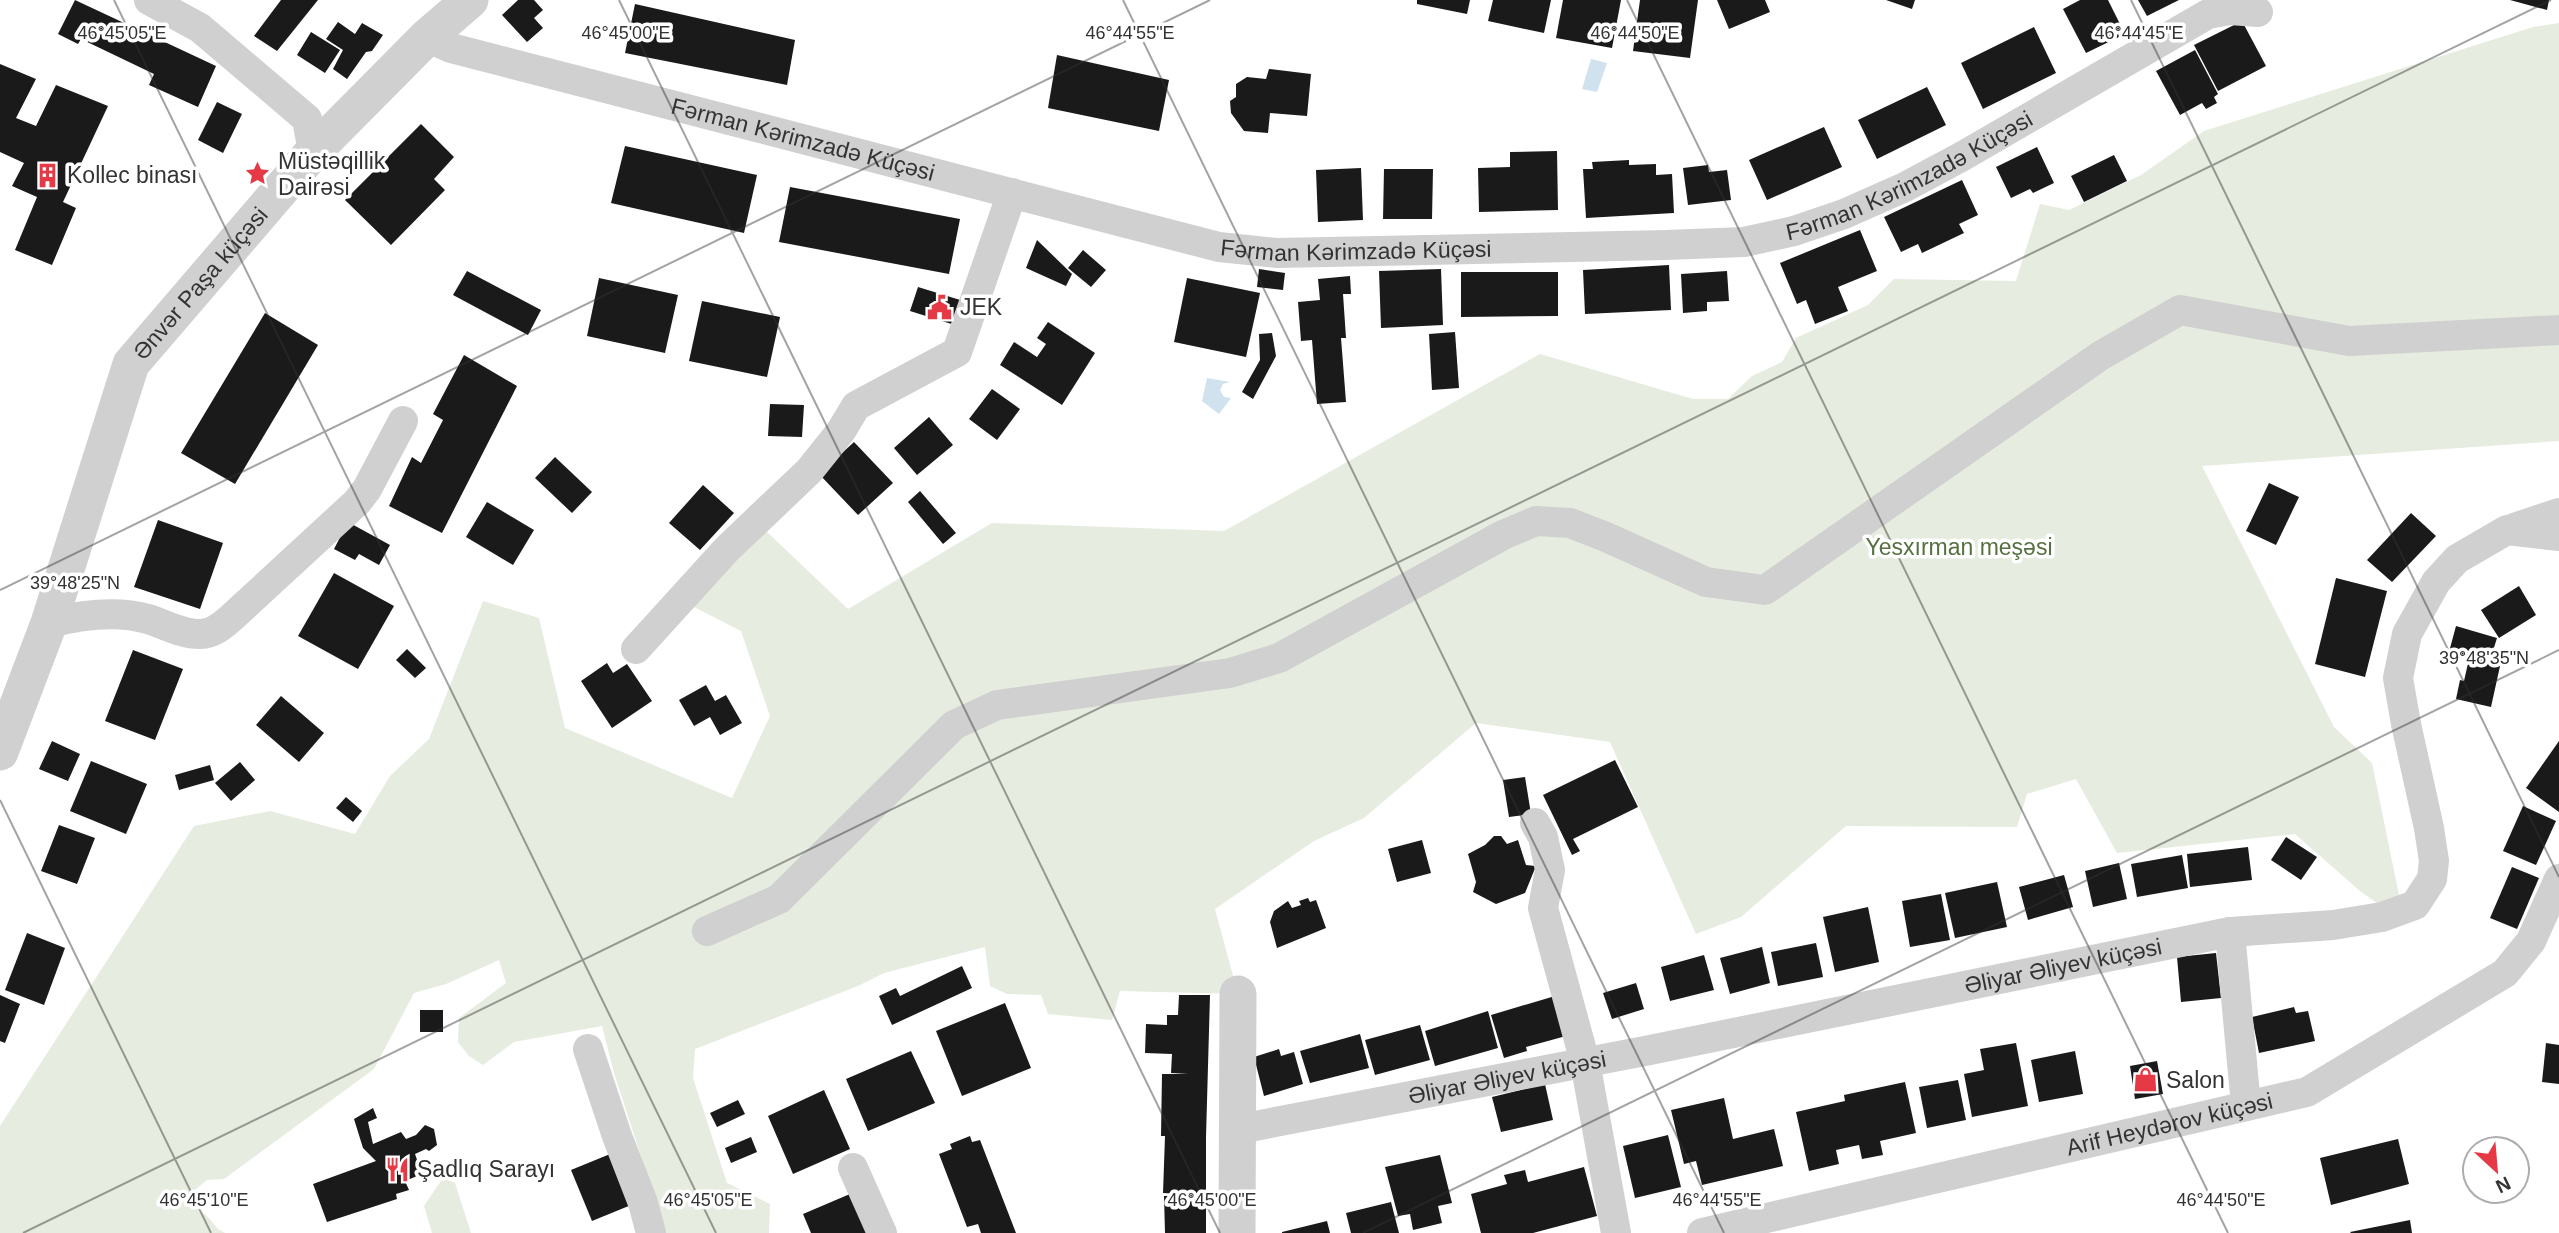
<svg xmlns="http://www.w3.org/2000/svg" width="2559" height="1233" viewBox="0 0 2559 1233" font-family="Arial,sans-serif">
  <style>
    .green { fill: #e6ecdf }
    .water { fill: #cfe2ee }
    .building { fill: #1a1a1a }
    .lines { fill: none; stroke-linecap: round; stroke-linejoin: round }
    .minor { stroke: #d0d0d0; stroke-width: 30 }
    .tertiary { stroke: #d0d0d0; stroke-width: 37 }
    .ticks { fill: none; stroke: #333; stroke-width: 2; stroke-opacity: 0.45 }
    .labels { text-anchor: middle; stroke-width: 7; stroke-linejoin: round; paint-order: stroke }
    .street-label { font-size: 23px; fill: #333; stroke: #fff }
    .poi-label { font-size: 23px; fill: #333; stroke: #fff; text-anchor: start }
    .park-label { font-size: 23px; fill: #56703f; stroke: #fff }
    .ticks-label { font-size: 18px; text-anchor: middle; fill: #333; stroke: #fff; stroke-width: 7; stroke-linejoin: round; paint-order: stroke }
  </style>
  <rect width="100%" height="100%" fill="#fff"/>
  <g class="green">
    <polygon points="2559,23 2559,441 2202,466 2334,727 2372,763 2400,900 2381,906 2360,891 2295,834 2117,853 2076,779 2027,794 2017,827 1846,826 1741,917 1696,934 1610,742 1476,723 1364,818 1314,841 1215,909 1238,994 1120,991 1112,1020 1048,1014 1041,995 1007,994 990,986 985,947 884,973 858,986 695,1049 693,1078 727,1183 770,1204 769,1233 666,1233 614,1073 602,1026 514,1042 483,1065 469,1056 458,1042 459,1018 506,983 499,960 446,984 414,993 374,1069 224,1179 207,1180 183,1200 206,1215 218,1229 225,1233 0,1233 0,1126 194,826 270,811 355,834 390,776 429,739 483,601 539,618 565,728 732,798 770,716 741,631 690,605 765,530 848,609 992,523 1224,531 1540,354 1693,399 1728,399 1752,376 1782,362 1796,338 1868,305 1894,279 2016,281 2040,204 2069,210 2141,175 2204,131 2533,27"/>
    <polygon points="443,1178 455,1183 471,1233 432,1233 424,1206"/>
  </g>
  <g class="water">
    <polygon points="1591,59 1607,63 1597,92 1582,89"/>
    <polygon points="1207,378 1230,382 1223,384 1220,390 1224,397 1231,398 1219,414 1202,401"/>
  </g>
  <g class="building">
    <polygon points="75,0 216,66 198,107 149,85 154,74 81,39 78,44 58,34"/>
    <polygon points="281,0 318,0 277,51 254,36"/>
    <polygon points="518,0 534,0 543,10 534,18 543,28 527,42 502,15"/>
    <polygon points="1417,0 1470,0 1467,14 1417,4"/>
    <polygon points="1493,0 1551,0 1544,33 1488,21"/>
    <polygon points="1563,0 1621,0 1612,48 1556,38"/>
    <polygon points="1640,0 1698,0 1690,58 1633,51"/>
    <polygon points="1717,0 1765,0 1770,12 1729,29"/>
    <polygon points="1886,0 1915,0 1912,9"/>
    <polygon points="2080,0 2108,0 2125,34 2086,53 2063,9"/>
    <polygon points="2138,0 2179,0 2147,16"/>
    <polygon points="2510,0 2549,0 2547,10"/>
    <polygon points="635,4 795,40 787,85 625,53"/>
    <polygon points="2242,21 2266,66 2218,91 2194,45"/>
    <polygon points="338,22 355,34 362,23 383,35 372,51 366,52 347,79 333,69 343,50 326,39"/>
    <polygon points="2034,27 2056,73 1983,109 1961,63"/>
    <polygon points="311,32 340,50 325,73 297,55"/>
    <polygon points="2195,50 2218,94 2214,97 2217,103 2206,109 2202,103 2180,115 2156,71"/>
    <polygon points="1057,55 1169,80 1159,131 1048,108"/>
    <polygon points="0,64 36,79 16,118 36,126 56,85 108,106 63,202 76,208 52,265 15,250 37,197 12,186 24,163 0,152"/>
    <polygon points="1269,69 1311,74 1307,116 1270,113 1268,133 1244,131 1231,113 1230,101 1236,97 1236,84 1247,77 1266,79"/>
    <polygon points="1927,87 1946,125 1877,159 1858,120"/>
    <polygon points="217,102 242,114 223,153 198,140"/>
    <polygon points="421,124 454,157 434,179 445,190 391,245 345,200"/>
    <polygon points="1824,127 1842,167 1767,200 1749,160"/>
    <polygon points="625,146 757,175 744,233 611,203"/>
    <polygon points="2037,147 2054,183 2033,193 2030,189 2011,198 1996,167"/>
    <polygon points="1557,151 1558,210 1479,212 1478,168 1510,167 1510,152"/>
    <polygon points="2114,155 2127,181 2084,202 2071,176"/>
    <polygon points="1629,160 1629,165 1656,164 1656,175 1672,174 1674,213 1586,218 1583,169 1593,169 1592,162"/>
    <polygon points="1708,165 1709,172 1727,170 1731,200 1688,205 1683,168"/>
    <polygon points="1361,168 1363,220 1318,222 1316,170"/>
    <polygon points="1384,169 1433,169 1432,219 1383,219"/>
    <polygon points="1962,180 1978,215 1959,224 1964,233 1922,253 1918,244 1901,252 1884,217"/>
    <polygon points="790,187 960,219 949,274 779,242"/>
    <polygon points="1860,230 1877,271 1838,287 1848,311 1815,324 1806,300 1797,304 1780,263"/>
    <polygon points="1037,240 1072,274 1066,286 1026,268"/>
    <polygon points="1083,250 1106,270 1091,287 1068,268"/>
    <polygon points="1669,265 1671,310 1585,314 1583,270"/>
    <polygon points="1259,269 1285,273 1283,290 1257,287"/>
    <polygon points="1441,269 1443,325 1381,328 1379,271"/>
    <polygon points="467,271 541,310 528,335 453,295"/>
    <polygon points="1727,271 1729,301 1707,302 1707,311 1683,313 1681,274"/>
    <polygon points="1461,272 1558,272 1558,316 1461,317"/>
    <polygon points="1350,276 1351,294 1343,294 1346,338 1341,338 1346,402 1317,404 1312,340 1301,341 1298,302 1320,300 1318,279"/>
    <polygon points="599,278 678,295 665,353 587,336"/>
    <polygon points="1187,278 1260,293 1246,357 1174,342"/>
    <polygon points="918,287 970,303 961,327 910,311"/>
    <polygon points="702,301 780,317 767,377 689,361"/>
    <polygon points="265,313 318,345 235,484 181,453"/>
    <polygon points="1048,322 1095,353 1062,405 1000,365 1014,342 1037,357 1046,344 1037,338"/>
    <polygon points="1455,332 1459,388 1432,390 1429,334"/>
    <polygon points="1272,333 1276,356 1253,399 1242,392 1260,360 1259,334"/>
    <polygon points="464,355 517,386 442,533 389,506 412,457 421,463 443,420 433,414"/>
    <polygon points="992,389 1020,409 997,440 969,419"/>
    <polygon points="770,404 804,405 802,437 768,436"/>
    <polygon points="929,417 953,445 917,475 894,448"/>
    <polygon points="854,442 893,483 858,515 819,474"/>
    <polygon points="555,457 592,492 572,513 535,478"/>
    <polygon points="2269,483 2299,497 2276,545 2246,531"/>
    <polygon points="703,485 734,513 700,550 669,523"/>
    <polygon points="920,491 956,533 943,544 908,502"/>
    <polygon points="487,502 534,530 513,565 466,537"/>
    <polygon points="2411,513 2436,536 2392,582 2367,560"/>
    <polygon points="158,520 223,543 200,609 134,587"/>
    <polygon points="348,522 390,545 379,565 359,554 355,560 334,549"/>
    <polygon points="334,573 394,606 358,669 298,636"/>
    <polygon points="2336,578 2387,591 2365,677 2315,664"/>
    <polygon points="2519,586 2536,615 2499,638 2481,610"/>
    <polygon points="2456,626 2497,638 2492,654 2471,648 2468,658 2449,652"/>
    <polygon points="407,649 426,668 415,678 396,660"/>
    <polygon points="133,650 183,669 155,740 105,721"/>
    <polygon points="2471,650 2502,657 2491,707 2456,699 2460,680 2464,681"/>
    <polygon points="607,663 613,673 627,664 652,701 612,728 581,681"/>
    <polygon points="706,685 715,701 726,695 742,723 720,735 710,717 694,726 679,700"/>
    <polygon points="281,696 324,733 299,762 256,725"/>
    <polygon points="52,741 80,754 68,781 39,769"/>
    <polygon points="2559,741 2559,812 2526,788"/>
    <polygon points="1615,760 1638,807 1573,839 1580,851 1572,855 1543,795"/>
    <polygon points="91,761 147,784 126,834 70,811"/>
    <polygon points="240,762 255,780 231,801 215,783"/>
    <polygon points="210,765 214,780 179,790 175,775"/>
    <polygon points="1525,777 1531,814 1509,817 1503,780"/>
    <polygon points="346,797 362,811 353,822 336,808"/>
    <polygon points="2523,806 2556,821 2536,865 2503,851"/>
    <polygon points="59,825 95,838 77,884 41,871"/>
    <polygon points="1494,836 1501,836 1507,844 1518,840 1526,865 1536,866 1525,893 1496,904 1473,892 1476,882 1468,854 1485,845"/>
    <polygon points="2286,837 2317,857 2301,880 2271,860"/>
    <polygon points="1422,840 1431,873 1397,882 1388,849"/>
    <polygon points="2248,847 2252,880 2190,887 2187,854"/>
    <polygon points="2182,855 2188,888 2137,897 2131,864"/>
    <polygon points="2119,863 2127,899 2093,907 2085,871"/>
    <polygon points="2512,867 2539,878 2517,929 2490,918"/>
    <polygon points="2064,875 2073,907 2028,920 2019,887"/>
    <polygon points="1997,882 2007,927 1955,938 1945,893"/>
    <polygon points="1941,894 1950,940 1910,947 1902,901"/>
    <polygon points="1308,898 1310,902 1316,900 1326,928 1277,948 1270,922 1274,911 1288,901 1292,908 1301,905 1299,901"/>
    <polygon points="1868,907 1879,962 1835,972 1823,917"/>
    <polygon points="27,933 65,948 44,1005 5,990"/>
    <polygon points="1816,943 1823,977 1778,986 1771,952"/>
    <polygon points="1762,947 1770,983 1730,994 1720,958"/>
    <polygon points="2216,953 2221,998 2181,1002 2177,957"/>
    <polygon points="1704,955 1714,990 1670,1001 1661,967"/>
    <polygon points="962,966 972,988 892,1025 879,996 896,988 900,996"/>
    <polygon points="1636,983 1644,1009 1612,1019 1603,993"/>
    <polygon points="0,995 20,1004 5,1043 0,1041"/>
    <polygon points="1179,995 1210,995 1206,1137 1206,1233 1165,1233 1164,1196 1198,1195 1163,1193 1165,1136 1161,1136 1162,1074 1188,1074 1171,1073 1172,1054 1145,1053 1146,1024 1167,1025 1167,1015 1178,1015"/>
    <polygon points="1555,996 1566,1036 1526,1047 1527,1051 1504,1058 1491,1015"/>
    <polygon points="1005,1003 1031,1068 962,1096 936,1031"/>
    <polygon points="2294,1007 2296,1013 2308,1011 2315,1041 2259,1053 2252,1017"/>
    <rect x="420" y="1010" width="23" height="22"/>
    <polygon points="1488,1011 1498,1048 1435,1066 1425,1031"/>
    <polygon points="1420,1025 1430,1060 1375,1075 1365,1040"/>
    <polygon points="1360,1034 1369,1068 1310,1083 1300,1051"/>
    <polygon points="2016,1043 2028,1106 1972,1117 1964,1074 1984,1070 1980,1049"/>
    <polygon points="2546,1043 2559,1045 2559,1084 2542,1082"/>
    <polygon points="1279,1049 1281,1056 1294,1052 1303,1084 1264,1096 1254,1057"/>
    <polygon points="911,1051 935,1103 868,1131 846,1079"/>
    <polygon points="2075,1051 2083,1094 2039,1102 2031,1060"/>
    <polygon points="2157,1061 2163,1094 2135,1099 2130,1066"/>
    <polygon points="1958,1080 1966,1120 1927,1128 1919,1087"/>
    <polygon points="1905,1082 1916,1133 1880,1141 1883,1155 1862,1159 1859,1145 1836,1150 1839,1164 1809,1171 1796,1112 1845,1101 1844,1095"/>
    <polygon points="1545,1084 1553,1120 1501,1132 1492,1097"/>
    <polygon points="824,1090 850,1149 793,1174 768,1116"/>
    <polygon points="1724,1098 1733,1139 1774,1129 1783,1166 1702,1185 1696,1161 1684,1164 1671,1110"/>
    <polygon points="738,1100 745,1114 717,1127 710,1113"/>
    <polygon points="373,1108 377,1118 368,1122 373,1144 401,1132 406,1139 416,1135 425,1125 434,1129 437,1145 429,1151 426,1149 415,1154 422,1174 405,1181 409,1190 396,1194 397,1199 327,1222 313,1184 376,1161 363,1148 354,1119"/>
    <polygon points="1668,1135 1681,1187 1635,1198 1623,1146"/>
    <polygon points="970,1136 972,1142 980,1140 1016,1233 981,1233 978,1224 967,1227 939,1154 952,1149 950,1144"/>
    <polygon points="751,1137 757,1152 731,1163 725,1148"/>
    <polygon points="2398,1139 2409,1184 2331,1205 2320,1158"/>
    <polygon points="615,1152 636,1203 592,1221 571,1170"/>
    <polygon points="1440,1155 1452,1203 1438,1206 1442,1223 1413,1230 1410,1214 1398,1216 1385,1167"/>
    <polygon points="1584,1167 1597,1216 1533,1233 1481,1233 1471,1194 1507,1184 1504,1175 1525,1170 1528,1182"/>
    <polygon points="857,1191 875,1233 811,1233 803,1214"/>
    <polygon points="1391,1202 1399,1233 1351,1233 1346,1213"/>
    <polygon points="2410,1220 2412,1233 2351,1233 2350,1232"/>
    <polygon points="1327,1221 1330,1233 1282,1233 1282,1232"/>
  </g>
  <g class="lines">
    <g class="minor">
      <polyline points="149,0 200,28 307,119 313,152"/>
      <path id="s1" d="M427 37 451 48 1219 247 1277 253 1666 245 1744 242 1794 231 1844 214 1905 187 1961 157 2208 14 2230 10 2258 12"/>
      <polyline points="2514,528 2559,513"/>
      <path d="M49 623C80 615 117 610 148 619 164 624 184 635 201 634 212 634 222 626 230 619L357 502 367 489 403 421"/>
      <polyline points="636,649 727,549 809,471 841,431 856,406 957,352 1012,193"/>
      <polyline points="1535,823 1543,837 1550,870 1543,908 1585,1062 1616,1233"/>
      <polyline points="707,931 779,899 954,725 997,705 1230,673 1279,658 1503,535 1536,521 1570,523 1606,537 1706,582 1765,590 2100,356 2180,310 2349,341 2559,330"/>
      <polyline points="2230,932 2246,1106"/>
      <polyline points="588,1049 617,1136 643,1203 651,1233"/>
      <path id="s2" d="M1239 1129 1650 1050 2230 932 2333 925 2382 917 2415 905 2432 879 2434 861 2429 828 2406 724 2398 678 2407 634 2436 582 2457 559 2507 530 2559 536"/>
      <polyline points="853,1168 882,1233"/>
      <path id="s3" d="M1702 1233 2307 1092 2505 973 2531 941 2559 879"/>
    </g>
    <g class="tertiary">
      <path id="s4" d="M0 752 49 623 131 364 313 152 427 37 470 0"/>
      <polyline points="1237,1233 1238,994"/>
    </g>
  </g>
  <path class="ticks" d="M114 0 716 1233M619 0 1220 1233M1123 0 1724 1233M1627 0 2228 1233M2131 0 2559 877M0 590 1210 0M0 800 211 1233M23 1233 2551 0M1363 1233 2559 650"/>
  <defs>
    <symbol id="sight-bare" viewBox="-9 -9 18 18"><path d="M0-6L1.8-2.2L6-1.7L2.9 1.2L3.7 5.4L0 3.3L-3.7 5.4L-2.9 1.2L-6-1.7L-1.8-2.2Z" fill="#e63946" stroke="#fff" stroke-width="2.5" paint-order="stroke"/></symbol>
    <symbol id="building-bare" viewBox="-9 -9 18 18"><path d="M-4-6H4V6H1V3H-1V6H-4ZM-2.5-4.3h1.7v1.8h-1.7ZM.8-4.3h1.7v1.8H.8ZM-2.5-1h1.7V.8h-1.7ZM.8-1h1.7V.8H.8Z" fill="#e63946" stroke="#fff" stroke-width="2.5" paint-order="stroke"/></symbol>
    <symbol id="civic-bare" viewBox="-9 -9 18 18"><path d="M-.6-6.5H3V-4.5H.6V-3L4-1V1h2V6H-6V1h2V-1L-.6-3ZM-1.2 2.5V6h2.4V2.5Z" fill="#e63946" stroke="#fff" stroke-width="2.5" paint-order="stroke"/></symbol>
    <symbol id="shop-bare" viewBox="-9 -9 18 18"><path d="M-5-2.5h2.3a2.7 3.5 0 0 1 5.4 0H5L5.5 6h-11ZM-1.5-2.5h3a1.5 2.3 0 0 0-3 0Z" fill="#e63946" stroke="#fff" stroke-width="2.5" paint-order="stroke"/></symbol>
    <symbol id="restaurant-bare" viewBox="-9 -9 18 18"><path d="M-5-6h1v4h1v-4h1v4h1v-4h1v5L-1.5 .5V6h-2V.5L-5-1ZM5-6V6H3V1.5H1.5Q1.5-4 5-6Z" fill="#e63946" stroke="#fff" stroke-width="2.5" paint-order="stroke"/></symbol>
  </defs>
  <g fill-rule="evenodd">
    <use href="#sight-bare" x="240" y="156" width="35" height="35"/>
    <use href="#building-bare" x="30" y="158" width="35" height="35"/>
    <use href="#civic-bare" x="922" y="290" width="35" height="35"/>
    <use href="#shop-bare" x="2128" y="1062" width="35" height="35"/>
    <use href="#restaurant-bare" x="380" y="1152" width="35" height="35"/>
  </g>
  <g class="labels">
    <g class="street-label">
      <text dy="8" stroke="none"><textPath href="#s1" startOffset="390">Fərman Kərimzadə Küçəsi</textPath></text>
      <text dy="8" stroke="none"><textPath href="#s1" startOffset="1524">Fərman Kərimzadə Küçəsi</textPath></text>
      <text dy="8" stroke="none"><textPath href="#s1" startOffset="957">Fərman Kərimzadə Küçəsi</textPath></text>
      <text dy="8" stroke="none"><textPath href="#s4" startOffset="516">Ənvər Paşa küçəsi</textPath></text>
      <text dy="8" stroke="none"><textPath href="#s2" startOffset="840">Əliyar Əliyev küçəsi</textPath></text>
      <text dy="8" stroke="none"><textPath href="#s2" startOffset="273">Əliyar Əliyev küçəsi</textPath></text>
      <text dy="8" stroke="none"><textPath href="#s3" startOffset="480">Arif Heydərov küçəsi</textPath></text>
    </g>
    <g class="poi-label">
      <text x="278" y="169">Müstəqillik<tspan x="278" dy="26">Dairəsi</tspan></text>
      <text x="67" y="183">Kollec binası</text>
      <text x="960" y="315">JEK</text>
      <text x="2166" y="1088">Salon</text>
      <text x="417" y="1177">Şadlıq Sarayı</text>
    </g>
    <g class="park-label">
      <text x="1959" y="555">Yesxırman meşəsi</text>
    </g>
  </g>
  <g class="ticks-label">
    <text x="122" y="39">46°45'05"E</text>
    <text x="626" y="39">46°45'00"E</text>
    <text x="1130" y="39">46°44'55"E</text>
    <text x="1635" y="39">46°44'50"E</text>
    <text x="2139" y="39">46°44'45"E</text>
    <text x="75" y="589">39°48'25"N</text>
    <text x="2484" y="664">39°48'35"N</text>
    <text x="204" y="1206">46°45'10"E</text>
    <text x="708" y="1206">46°45'05"E</text>
    <text x="1212" y="1206">46°45'00"E</text>
    <text x="1717" y="1206">46°44'55"E</text>
    <text x="2221" y="1206">46°44'50"E</text>
  </g>
  <g transform="translate(2496 1170) rotate(154)"><circle r="33" fill="#ffffff" stroke="#adadad" stroke-width="2"/>
  <path d="M0-5L12 26L0 18L-12 26Z" fill="#e63946"/>
  <text y="-10" font-size="19" font-weight="bold" text-anchor="middle" fill="#333333">N</text>
  </g>
</svg>
